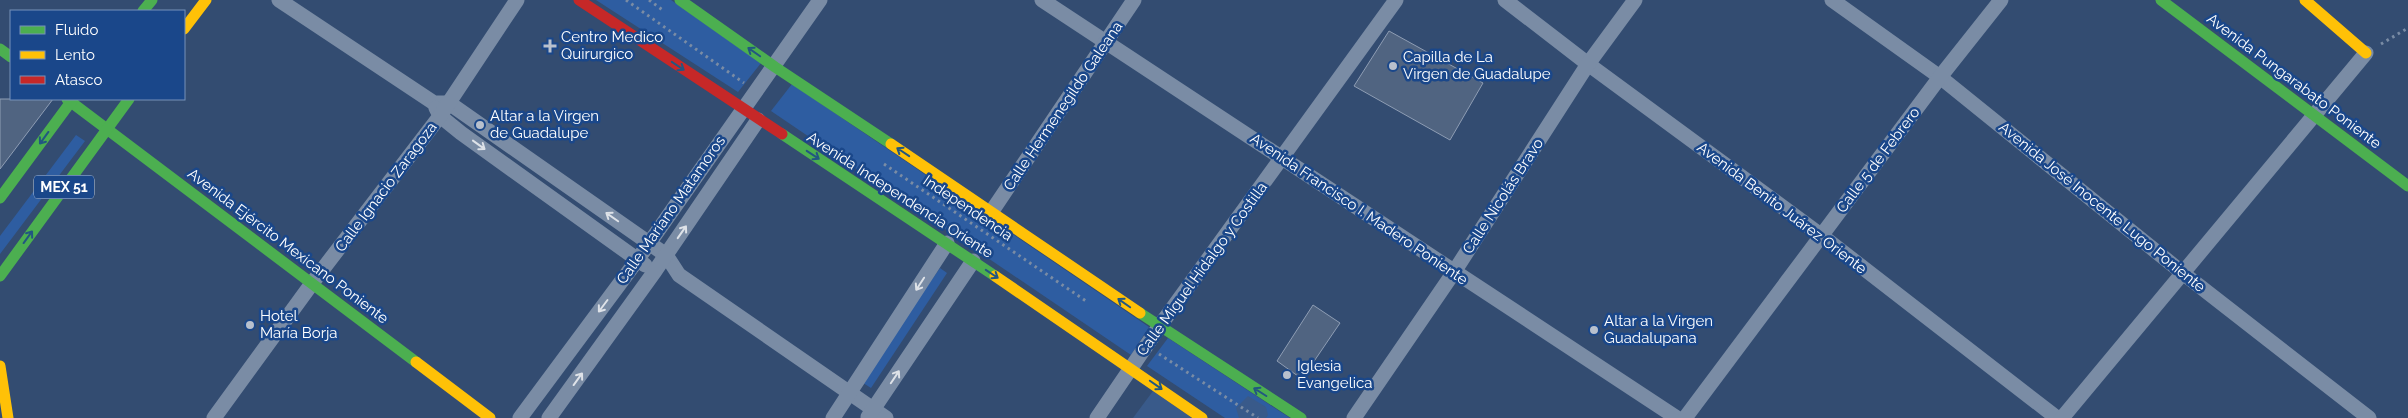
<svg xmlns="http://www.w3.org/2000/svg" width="2408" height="418" viewBox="0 0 2408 418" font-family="Raleway,sans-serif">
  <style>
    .green { fill: #2e5da1 }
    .water { fill: #395a8a }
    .building { fill: #506481; stroke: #8e9db4 }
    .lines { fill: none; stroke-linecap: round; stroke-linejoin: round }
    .path { stroke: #7a8ca5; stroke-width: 3; stroke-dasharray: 2.5 4; stroke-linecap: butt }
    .street { stroke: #7a8ca5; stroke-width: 15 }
    .fast { stroke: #4caf50; stroke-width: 11 }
    .slow { stroke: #ffc107; stroke-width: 11 }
    .jam { stroke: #c62828; stroke-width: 11 }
    .oneway { stroke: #225781 }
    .oneway2 { stroke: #dee2e8 }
    .poi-dot { fill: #b8c0cd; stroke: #1a478a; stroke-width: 2 }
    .labels { text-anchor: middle; stroke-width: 5; stroke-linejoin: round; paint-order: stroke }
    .shield { fill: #1a478a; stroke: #bac8dc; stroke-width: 1 }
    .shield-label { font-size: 14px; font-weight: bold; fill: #fff }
    .poi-label { font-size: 15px; fill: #fff; stroke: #1a478a; text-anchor: start }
    .street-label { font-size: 15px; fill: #fff; stroke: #1a478a }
  </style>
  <rect width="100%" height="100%" fill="#334c71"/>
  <g class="green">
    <polygon points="596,0 671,0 761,63 738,92"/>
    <polygon points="792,84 1149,327 1131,355 771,111"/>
    <polygon points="76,135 85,141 0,254 0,236"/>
    <polygon points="940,268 947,273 871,388 860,381"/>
    <polygon points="1168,338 1290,418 1225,418 1147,366"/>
  </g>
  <g class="water">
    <polygon points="1153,391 1192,418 1133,418"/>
    <polygon points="1248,396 1266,407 1268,415 1266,418 1239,418 1236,408"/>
  </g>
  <g class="building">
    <polygon points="1389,31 1483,83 1450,140 1354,86"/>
    <polygon points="0,99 53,99 0,169"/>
    <polygon points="1313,305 1340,323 1302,379 1277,361"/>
  </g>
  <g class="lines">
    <g class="path">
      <polyline points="626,0 744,83"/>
      <polyline points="649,0 664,11"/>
      <polyline points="2381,44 2408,28"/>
      <polyline points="884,164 1086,301"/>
      <polyline points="1159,354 1258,418"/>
    </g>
    <g class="street">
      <polyline points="279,0 434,103 449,103 666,255 679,275 886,418"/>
      <polyline points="1042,0 1677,418"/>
      <polyline points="1505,0 1588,64 1822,236 2057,418"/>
      <polyline points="1832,0 1940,77 2184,274 2369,418"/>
      <polyline points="436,108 440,116 461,133 645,265"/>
      <polyline points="992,211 1134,0"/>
      <polyline points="868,417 973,261"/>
      <polyline points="214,418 313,282 440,116 517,0"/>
      <polyline points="520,418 638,259 820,0"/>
      <polyline points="549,418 655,271 758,120"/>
      <polyline points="833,418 947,243"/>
      <polyline points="1097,418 1159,327 1396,0"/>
      <polyline points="1354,418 1454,272 1588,64 1635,0"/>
      <polyline points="1685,418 1940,77 2001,0"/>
      <polyline points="2062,418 2366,53"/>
    </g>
    <g class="fast">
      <polyline points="680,0 775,67 891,144"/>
      <polyline points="2161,0 2408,186"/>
      <polyline points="143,11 152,0"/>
      <polyline points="0,49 11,57"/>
      <polyline points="67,99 416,362"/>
      <polyline points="782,134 995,276"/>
      <polyline points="0,198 73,99"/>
      <polyline points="0,276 129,99"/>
      <polyline points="1140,313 1301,418"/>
    </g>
    <g class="slow">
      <polyline points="2305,0 2366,53"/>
      <polyline points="184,29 206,0"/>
      <polyline points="891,144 1140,313"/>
      <polyline points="995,276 1202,418"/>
      <polyline points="416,362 490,418"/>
      <polyline points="0,366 8,418"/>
    </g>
    <polyline class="jam" points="579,0 782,134"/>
  </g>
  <defs><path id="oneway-shaft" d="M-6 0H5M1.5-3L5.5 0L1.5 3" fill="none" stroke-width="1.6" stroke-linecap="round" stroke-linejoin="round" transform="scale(1.25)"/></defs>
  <g class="oneway">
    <use href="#oneway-shaft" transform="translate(754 52) rotate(-145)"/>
    <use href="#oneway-shaft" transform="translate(678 66) rotate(34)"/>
    <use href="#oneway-shaft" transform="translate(44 138) rotate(126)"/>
    <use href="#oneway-shaft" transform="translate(903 152) rotate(-146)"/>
    <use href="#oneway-shaft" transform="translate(813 155) rotate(33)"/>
    <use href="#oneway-shaft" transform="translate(28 237) rotate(-54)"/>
    <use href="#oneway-shaft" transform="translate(992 274) rotate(34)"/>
    <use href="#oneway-shaft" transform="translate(1124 303) rotate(-145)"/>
    <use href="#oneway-shaft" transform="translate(1156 385) rotate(35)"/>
    <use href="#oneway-shaft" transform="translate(1260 392) rotate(-148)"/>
  </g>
  <g class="oneway2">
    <use href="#oneway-shaft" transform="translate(479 145) rotate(36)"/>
    <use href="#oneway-shaft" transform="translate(612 217) rotate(-145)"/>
    <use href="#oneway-shaft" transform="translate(682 232) rotate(-55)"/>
    <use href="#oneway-shaft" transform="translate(920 284) rotate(123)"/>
    <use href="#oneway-shaft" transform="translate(603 306) rotate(127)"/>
    <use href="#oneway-shaft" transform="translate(895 377) rotate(-56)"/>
    <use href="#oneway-shaft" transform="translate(578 379) rotate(-54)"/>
  </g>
  <g class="poi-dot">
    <path d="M547.5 38.5h5v5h5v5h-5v5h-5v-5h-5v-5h5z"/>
    <circle cx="1393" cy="66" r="5"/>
    <circle cx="480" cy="125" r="5"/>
    <circle cx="250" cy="325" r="5"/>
    <circle cx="1594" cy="330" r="5"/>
    <circle cx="1287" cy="375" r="5"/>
  </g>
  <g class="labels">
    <rect class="shield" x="34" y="175.5" width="60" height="23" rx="4"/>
    <g class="shield-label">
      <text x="64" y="192">MEX 51</text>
    </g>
    <g class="poi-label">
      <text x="561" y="42">Centro Medico<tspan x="561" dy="17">Quirurgico</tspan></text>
      <text x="1403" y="62">Capilla de La<tspan x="1403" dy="17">Virgen de Guadalupe</tspan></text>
      <text x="490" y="121">Altar a la Virgen<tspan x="490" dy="17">de Guadalupe</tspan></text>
      <text x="260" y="321">Hotel<tspan x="260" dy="17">María Borja</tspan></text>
      <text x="1604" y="326">Altar a la Virgen<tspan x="1604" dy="17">Guadalupana</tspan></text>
      <text x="1297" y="371">Iglesia<tspan x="1297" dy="17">Evangelica</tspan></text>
    </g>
    <g class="street-label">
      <text transform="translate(2294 81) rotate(37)" y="5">Avenida Pungarabato Poniente</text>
      <text transform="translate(1063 106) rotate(-56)" y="5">Calle Hermenegildo Galeana</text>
      <text transform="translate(1878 160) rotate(-53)" y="5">Calle 5 de Febrero</text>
      <text transform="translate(386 187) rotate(-53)" y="5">Calle Ignacio Zaragoza</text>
      <text transform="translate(900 195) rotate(33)" y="5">Avenida Independencia Oriente</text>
      <text transform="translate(1503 196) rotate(-57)" y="5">Calle Nicolás Bravo</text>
      <text transform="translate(2102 207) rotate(39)" y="5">Avenida José Inocente Lugo Poniente</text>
      <text transform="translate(968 208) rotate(34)" y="5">Independencia</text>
      <text transform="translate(1782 208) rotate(37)" y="5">Avenida Benito Juárez Oriente</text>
      <text transform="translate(1359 209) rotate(34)" y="5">Avenida Francisco I. Madero Poniente</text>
      <text transform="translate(671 210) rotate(-55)" y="5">Calle Mariano Matamoros</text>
      <text transform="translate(288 246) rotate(37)" y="5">Avenida Ejército Mexicano Poniente</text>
      <text transform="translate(1202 269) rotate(-54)" y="5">Calle Miguel Hidalgo y Costilla</text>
    </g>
  </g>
  <rect x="10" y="10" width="175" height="90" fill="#1a478a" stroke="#7691b9"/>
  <rect x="20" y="26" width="25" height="8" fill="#4caf50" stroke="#7691b9"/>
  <text x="55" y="35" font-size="15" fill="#ffffff">Fluido</text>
  <rect x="20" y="51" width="25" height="8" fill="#ffc107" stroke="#7691b9"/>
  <text x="55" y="60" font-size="15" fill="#ffffff">Lento</text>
  <rect x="20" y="76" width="25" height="8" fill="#c62828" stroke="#7691b9"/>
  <text x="55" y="85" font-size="15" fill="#ffffff">Atasco</text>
</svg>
